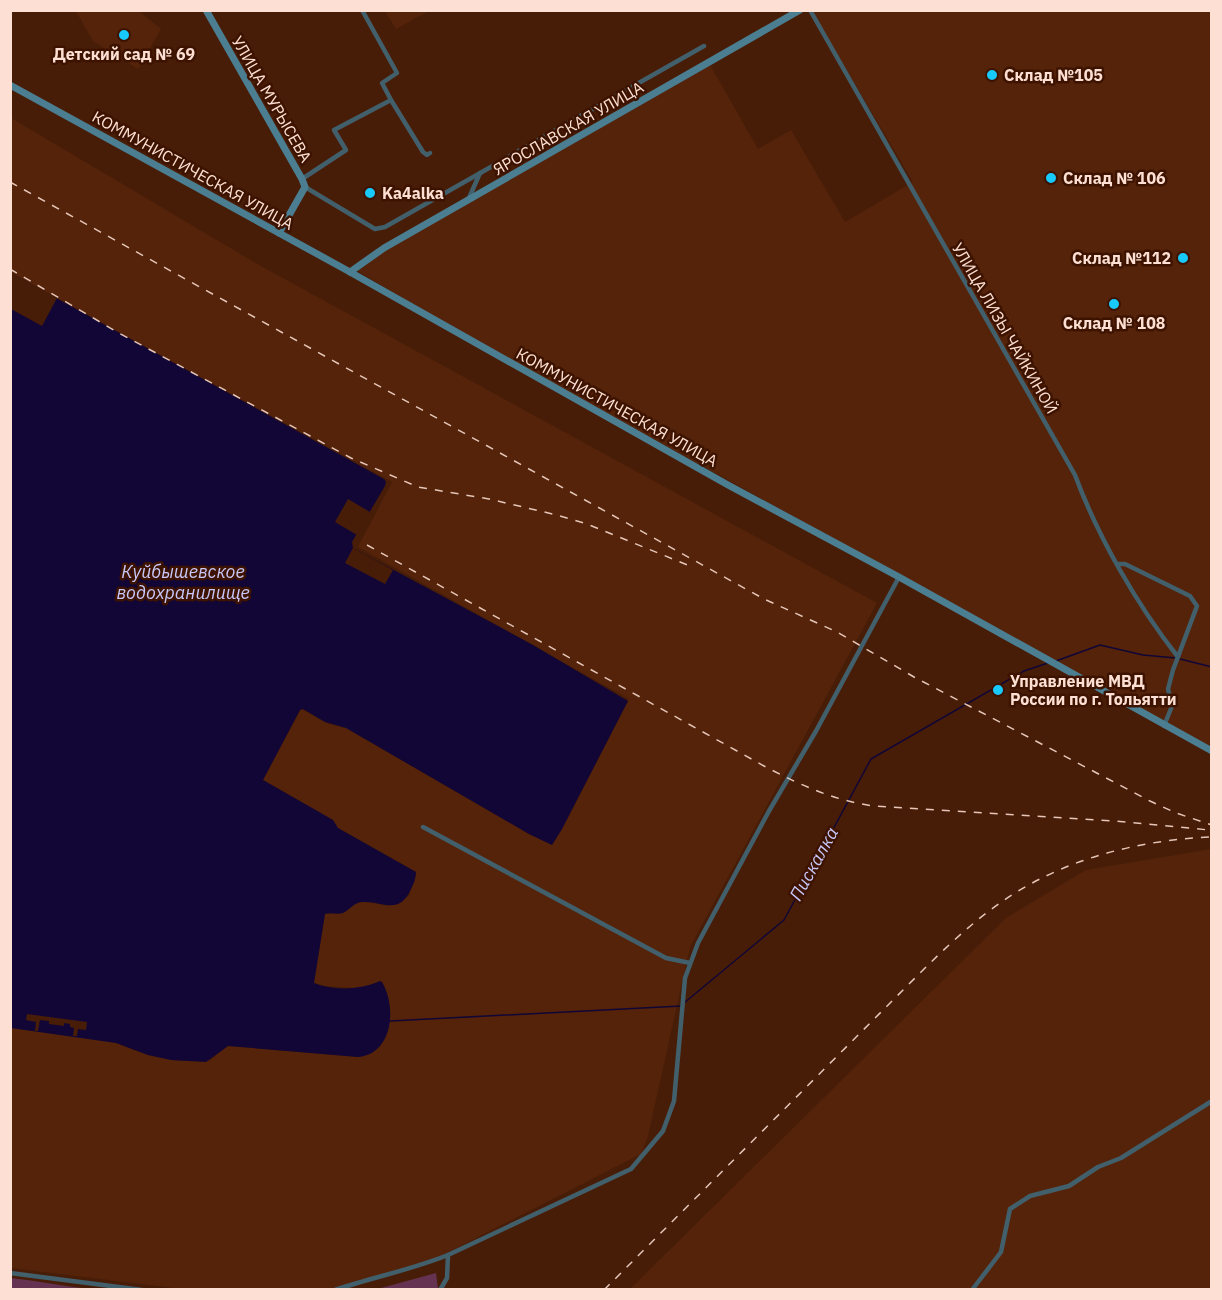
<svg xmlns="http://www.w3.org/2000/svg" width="1222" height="1300" viewBox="0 0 1222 1300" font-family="'IBM Plex Sans',sans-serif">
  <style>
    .built { fill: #54230a }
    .green { fill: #653351 }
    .water { fill: #110636 }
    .pier { fill: #481d08 }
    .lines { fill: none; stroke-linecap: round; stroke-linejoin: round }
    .stream { stroke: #110636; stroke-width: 1.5 }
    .street { stroke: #42606c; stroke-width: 4.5 }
    .secondary { stroke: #4b7e91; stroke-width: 7 }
    .rail { stroke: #e5c6b8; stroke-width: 1.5; stroke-dasharray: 8 8; stroke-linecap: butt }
    .poi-dot { fill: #18cafc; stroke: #3d1300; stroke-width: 2 }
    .labels { text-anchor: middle; stroke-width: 5; stroke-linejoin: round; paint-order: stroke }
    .poi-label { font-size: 16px; font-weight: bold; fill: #fde0d3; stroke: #3d1300; text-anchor: start }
    .street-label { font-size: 16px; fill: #fde0d3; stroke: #3d1300 }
    .water-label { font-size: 18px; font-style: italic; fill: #c8c8fb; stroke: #3d1300 }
  </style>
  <rect width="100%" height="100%" fill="#481d08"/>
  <g class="built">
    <polygon points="76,11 139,11 161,29 138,69 93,41"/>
    <polygon points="385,11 429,11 396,29"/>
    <polygon points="812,11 1211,11 1211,748 443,322 356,270 386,250 710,65 758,149 791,130 845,222 913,182"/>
    <polygon points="11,118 259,265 877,603 690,947 648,1136 641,1154 417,1268 330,1289 182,1289 11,1268 11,1028 97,1039 116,1043 148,1055 179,1061 209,1061 228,1046 358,1057 370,1054 381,1046 380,981 369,986 356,988 325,986 314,983 325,914 341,913 357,902 365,901 386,906 409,896 416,872 338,828 333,820 263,780 301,709 329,724 346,728 529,834 552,845 562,829 629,699 358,547 392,482 11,273"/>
    <polygon points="1211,849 1211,1289 629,1290 1006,918 1086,870"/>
  </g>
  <g class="green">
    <polygon points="436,1273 438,1289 374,1290"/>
    <path d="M11 1278C37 1281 63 1286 90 1289H11Z"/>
  </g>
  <path class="water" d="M11 273 384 479 386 482 385 486 352 542 353 548 533 645 628 701 562 829 552 845 529 834 346 728 325 722 303 709 300 710 263 780 333 820 338 828 416 872C416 878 414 883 411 889 399 916 383 901 363 902 354 902 351 909 343 913 337 915 331 912 325 914L314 983C334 991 360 990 380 981L382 982C397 1007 393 1054 358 1057L228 1046 206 1062 171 1060 148 1055 116 1043 11 1028Z"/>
  <g class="pier">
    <polygon points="11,273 57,298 42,326 11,309"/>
    <polygon points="348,499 370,512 357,535 335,522"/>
    <polygon points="353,548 393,570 385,584 345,563"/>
    <polygon points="27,1014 87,1022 86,1030 78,1029 77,1036 73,1036 74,1028 70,1027 70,1024 64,1023 64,1026 49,1024 49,1021 40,1020 38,1031 35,1031 36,1022 26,1020"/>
  </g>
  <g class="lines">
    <g class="stream">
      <polyline points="1180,659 1212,667"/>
      <polyline points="1056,661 1100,645 1143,655 1176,658"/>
      <polyline points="684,1003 784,920 871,759 1024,671 1048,663"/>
      <polyline points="390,1021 681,1006"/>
    </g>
    <g class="street">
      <path d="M810 10 1075 475C1098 537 1137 605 1178 657"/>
      <polyline points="391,100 423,152 427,155 430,153"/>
      <polyline points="302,179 346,150 334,130 391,100 382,83 397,73 362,10"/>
      <polyline points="305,187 375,229 385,227 704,46"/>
      <polyline points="469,198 480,173"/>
      <polyline points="1117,564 1125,564 1190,596 1197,606 1173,670 1168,689 1172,706 1164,726"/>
      <polyline points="423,827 666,958 690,963"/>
      <polyline points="10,1273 142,1290"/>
      <path d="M335 1290C373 1277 411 1270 448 1255L631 1169 663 1131 674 1101 685 978 698 943 769 811 816 731 899 577"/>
      <polyline points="440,1290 447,1278 448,1255"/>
      <polyline points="972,1290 1001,1252 1010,1209 1030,1196 1069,1186 1098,1167 1121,1158 1212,1101"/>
    </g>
    <g class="secondary">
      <polyline points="206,10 302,179 305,187 279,233"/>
      <polyline points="10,85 350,272 728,485 899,577 1212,751"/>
      <polyline points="350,272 384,248 800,10"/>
    </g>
    <g class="rail">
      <polyline points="10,182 764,599 837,632 914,677 1150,801 1176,813 1212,825"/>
      <polyline points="10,269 117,332 351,458 418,487 489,499 557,515 587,524 690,566"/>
      <path d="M367 545 764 766C800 785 833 800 873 806L1115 821 1209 830"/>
      <path d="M604 1290 908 985C934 959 960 933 989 911 1053 862 1130 841 1209 837"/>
    </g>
  </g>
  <g class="poi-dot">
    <circle cx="124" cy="35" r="6"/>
    <circle cx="992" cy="75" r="6"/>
    <circle cx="1051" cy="178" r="6"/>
    <circle cx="370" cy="193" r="6"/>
    <circle cx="1183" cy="258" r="6"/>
    <circle cx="1114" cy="304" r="6"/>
    <circle cx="998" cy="690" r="6"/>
  </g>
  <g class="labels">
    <g class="poi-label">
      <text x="124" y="60" text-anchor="middle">Детский сад № 69</text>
      <text x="1004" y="81">Склад №105</text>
      <text x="1063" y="184">Склад № 106</text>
      <text x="382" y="199">Ka4alka</text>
      <text x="1171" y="264" text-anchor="end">Склад №112</text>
      <text x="1114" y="329" text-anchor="middle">Склад № 108</text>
      <text x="1010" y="687">Управление МВД<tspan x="1010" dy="18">России по г. Тольятти</tspan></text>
    </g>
    <g class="street-label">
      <text transform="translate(272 99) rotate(60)" y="6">УЛИЦА МУРЫСЕВА</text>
      <text transform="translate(568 128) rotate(-30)" y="6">ЯРОСЛАВСКАЯ УЛИЦА</text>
      <text transform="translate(193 170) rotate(29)" y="6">КОММУНИСТИЧЕСКАЯ УЛИЦА</text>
      <text transform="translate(1005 328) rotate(60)" y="6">УЛИЦА ЛИЗЫ ЧАЙКИНОЙ</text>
      <text transform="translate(617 407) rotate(29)" y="6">КОММУНИСТИЧЕСКАЯ УЛИЦА</text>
    </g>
    <g class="water-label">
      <text x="183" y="578">Куйбышевское<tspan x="183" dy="21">водохранилище</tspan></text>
      <text transform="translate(814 864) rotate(-61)" y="6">Пискалка</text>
    </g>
  </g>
  <rect width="1222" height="1300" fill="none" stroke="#fde0d3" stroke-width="24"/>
</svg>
